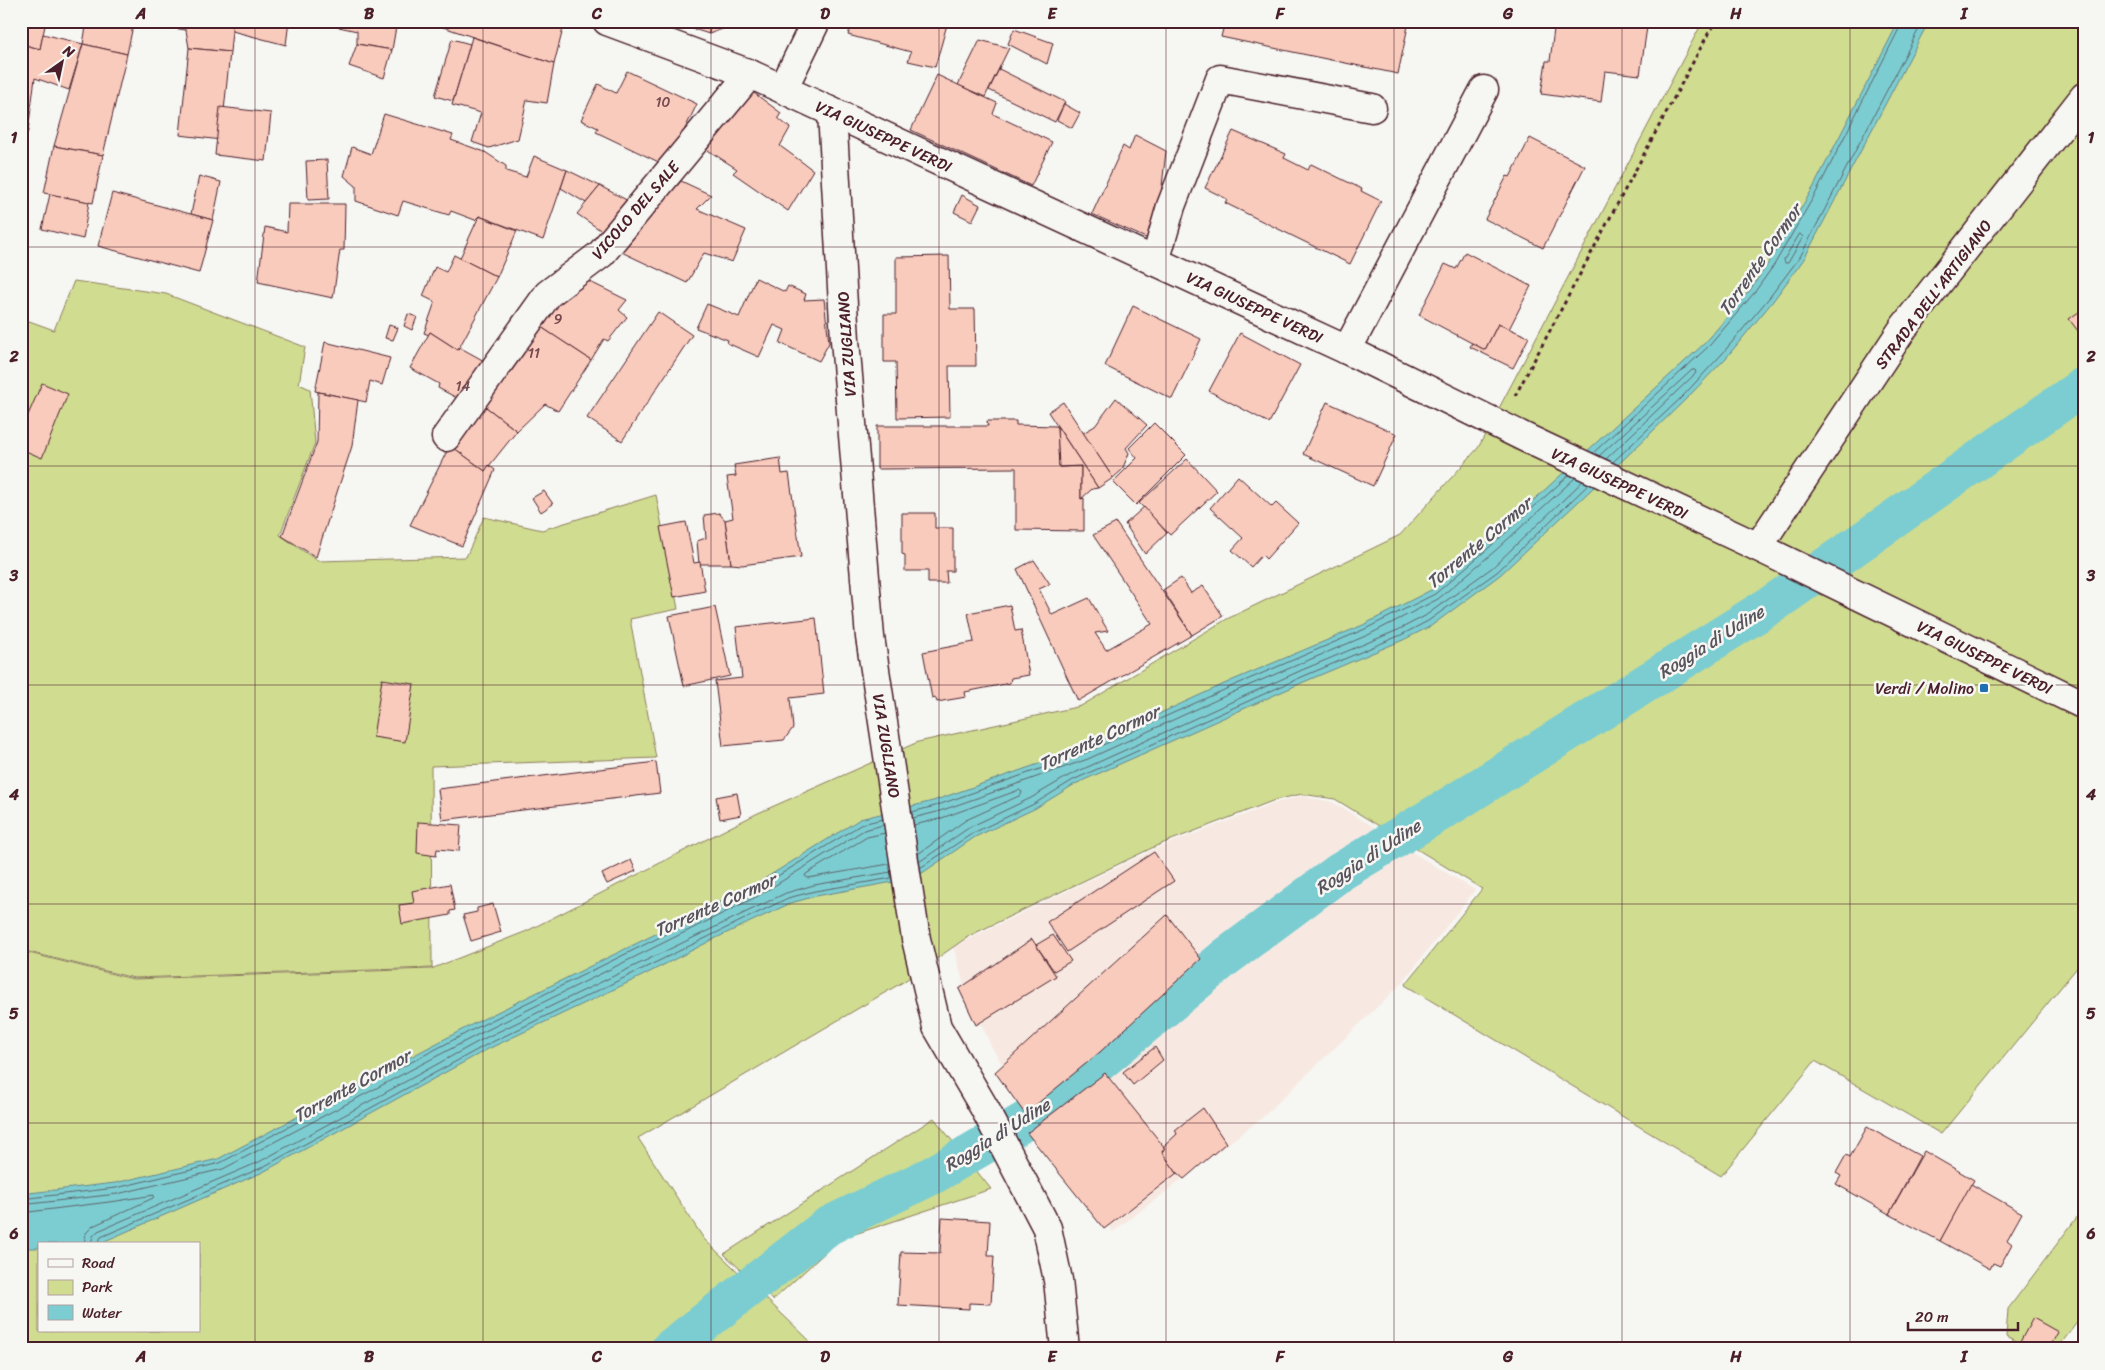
<svg xmlns="http://www.w3.org/2000/svg" width="2105" height="1370" viewBox="0 0 2105 1370" font-family="Sriracha,sans-serif">
  <style>
    .built { fill: #f7e9e2 }
    .green { fill: #d0dc90; stroke: #8d7e5e; fill-rule: evenodd }
    .water { fill: #7bcdd1; stroke: #67878f }
    .lines { fill: none; stroke-linecap: round; stroke-linejoin: round }
    .shore { stroke: #5e656d; stroke-width: 1 }
    .canal { stroke: #7bcdd1; stroke-width: 39 }
    .building { fill: #f9cbbd; stroke: #4a1f2b }
    .minor-casing { stroke: #4a1f2b; stroke-width: 31 }
    .major-casing { stroke: #4a1f2b; stroke-width: 31 }
    .path { stroke: #4a1f2b; stroke-width: 3; stroke-dasharray: 4 4; stroke-linecap: butt }
    .minor { stroke: #f6f6f2; stroke-width: 28 }
    .major { stroke: #f6f6f2; stroke-width: 28 }
    .grid { fill: none; stroke: #4a1f2b; stroke-width: 1; stroke-opacity: 0.55 }
    .poi-dot { fill: #1f6fb2; stroke: #f6f6f2; stroke-width: 2 }
    .labels { text-anchor: middle; stroke-width: 5; stroke-linejoin: round; paint-order: stroke }
    .number-label { font-size: 14px; fill: #764a50 }
    .street-label { font-size: 16px; fill: #4a1f2b; stroke: #f6f6f2 }
    .poi-label { font-size: 16px; fill: #4a1f2b; stroke: #f6f6f2; text-anchor: end }
    .water-label { font-size: 18px; font-style: italic; fill: #59535d; stroke: #f6f6f2 }
    .neatline { fill: none; stroke: #4a1f2b; stroke-width: 2 }
    .grid-label { font-size: 16px; text-anchor: middle; font-weight: bold; fill: #4a1f2b }
  </style>
  <rect width="100%" height="100%" fill="#f6f6f2"/>
  <filter id="ink" filterUnits="userSpaceOnUse"><feTurbulence type="fractalNoise" baseFrequency=".02" numOctaves="2"/><feDisplacementMap in="SourceGraphic" scale="10" xChannelSelector="R" yChannelSelector="G"/><feConvolveMatrix kernelMatrix="1 2 1 2 8 2 1 2 1" color-interpolation-filters="sRGB"/></filter>
  <g filter="url(#ink)">
    <g class="built">
      <polygon points="1301,796 1332,802 1391,837 1336,868 1203,965 1031,1112 991,1046 963,982 953,946 1157,848 1275,803"/>
      <polygon points="1402,846 1475,890 1402,983 1263,1117 1113,1232 1031,1124 1216,975 1343,880"/>
    </g>
    <g class="green">
      <path d="M1703 21H2084V959L1941 1134 1815 1061 1721 1176 1405 985 1482 889 1335 799 1302 794 1275 800 1156 846 969 936 903 982 638 1138 704 1239 810 1341 796 1349H21V951L133 979 431 969 527 931 756 814 918 742 1081 706 1227 619 1400 535 1478 448ZM39 1244H199V1331H39Z"/>
      <polygon points="74,281 166,294 305,347 299,384 310,389 315,443 280,535 318,561 466,557 484,517 542,530 656,495 678,609 630,619 656,758 431,766 432,968 134,978 21,950 21,318 54,330"/>
      <polygon points="934,1118 991,1189 840,1239 773,1300 724,1254"/>
      <polygon points="2081,1212 2084,1214 2084,1313 2057,1349 2030,1349 2006,1337 2008,1309"/>
    </g>
    <polygon class="water" points="1899,21 1929,21 1804,259 1773,301 1726,358 1685,400 1625,458 1500,575 1431,626 1403,640 1306,681 1075,784 1036,808 975,837 915,878 816,896 791,903 716,938 640,977 488,1049 263,1172 98,1244 39,1244 39,1248 21,1248 21,1194 115,1183 218,1159 471,1025 753,886 860,819 933,801 1084,748 1233,680 1363,625 1433,589 1489,541 1706,342 1750,290 1769,262 1813,188"/>
    <g class="lines">
      <g class="shore">
        <polygon points="1800,234 1803,237 1788,263 1785,263 1784,260"/>
        <polyline points="1593,453 1710,345 1754,293 1774,265 1817,191 1903,21"/>
        <polyline points="1599,456 1692,370 1695,370 1696,373 1606,459"/>
        <polyline points="1613,462 1682,397 1722,354 1769,298 1800,257 1923,21"/>
        <polyline points="912,812 935,806 1085,753 1235,685 1365,629 1435,594 1492,545 1569,475"/>
        <polyline points="913,818 937,812 1088,759 1238,690 1368,635 1438,599 1496,550 1575,478"/>
        <polyline points="914,825 939,819 1019,790 1022,792 1021,795 966,820 918,854"/>
        <polyline points="885,833 867,837 806,874 805,876 808,878 889,864"/>
        <polyline points="919,862 970,827 1031,798 1070,775 1302,670 1398,630 1425,616 1493,567 1583,481"/>
        <polyline points="920,868 973,833 1034,804 1073,780 1304,676 1401,635 1428,621 1497,572 1589,484"/>
        <polyline points="21,1199 116,1188 220,1163 474,1029 755,890 862,824 883,819"/>
        <polyline points="21,1205 117,1194 223,1169 477,1035 758,896 864,830 883,825"/>
        <polyline points="21,1213 117,1201 154,1195 153,1198 93,1226 86,1233 84,1244"/>
        <polyline points="91,1244 93,1236 98,1231 259,1162 483,1039 786,893 814,885 891,872"/>
        <polyline points="97,1244 101,1237 261,1168 486,1045 788,898 815,891 892,878"/>
      </g>
      <polyline class="canal" points="670,1349 828,1226 933,1175 1037,1114 1226,957 1340,872 1445,809 1774,603 2084,386"/>
    </g>
    <g class="building">
      <polygon points="21,21 46,21 40,49 21,44"/>
      <polygon points="87,21 134,21 127,54 83,44"/>
      <polygon points="166,21 233,21 230,52 189,48 186,30 165,27"/>
      <polygon points="233,21 289,21 286,45 232,31"/>
      <polygon points="312,21 397,21 392,50 357,44 357,31"/>
      <polygon points="425,21 565,21 554,64"/>
      <polygon points="669,21 710,21 709,34"/>
      <polygon points="710,21 744,21 709,34"/>
      <polygon points="853,21 948,21 935,67 908,61 911,52 848,35"/>
      <polygon points="1225,21 1409,21 1398,74 1221,37"/>
      <polygon points="1555,21 1604,21 1647,27 1640,75 1605,71 1601,102 1541,94 1546,61 1550,61"/>
      <polygon points="1014,29 1053,43 1047,64 1008,44"/>
      <polygon points="43,34 83,44 69,90 35,78 28,131 21,151 21,44 40,49"/>
      <polygon points="472,37 554,64 547,103 527,100 518,139 489,148 472,142 481,113 452,105"/>
      <polygon points="452,39 470,44 453,101 435,96"/>
      <polygon points="980,40 1009,48 985,97 958,85"/>
      <polygon points="83,44 127,54 103,155 54,146"/>
      <polygon points="357,44 392,50 384,78 349,66"/>
      <polygon points="189,48 230,52 221,140 180,135"/>
      <polygon points="999,69 1065,102 1055,122 989,90"/>
      <polygon points="627,71 697,104 667,166 596,132 598,128 581,120 598,84 616,93"/>
      <polygon points="937,75 997,103 993,114 1052,142 1031,186 911,130"/>
      <polygon points="750,90 781,113 778,118 790,128 780,146 813,170 788,211 733,173 737,169 703,147"/>
      <polygon points="1064,104 1080,113 1072,128 1057,120"/>
      <polygon points="220,107 271,113 266,161 215,155"/>
      <polygon points="384,114 453,135 451,140 485,152 506,166 506,171 526,177 534,156 567,170 543,240 479,216 475,220 451,211 449,215 403,201 398,215 356,201 356,186 344,176 352,147 371,154"/>
      <polygon points="1233,131 1286,154 1284,158 1308,170 1311,164 1362,189 1361,191 1381,201 1350,264 1225,203 1227,199 1205,188"/>
      <polygon points="1135,135 1166,151 1158,221 1148,239 1092,214 1123,146 1129,150"/>
      <polygon points="1530,138 1585,166 1543,248 1485,219 1507,176 1510,177"/>
      <polygon points="54,146 103,155 93,203 44,193"/>
      <polygon points="327,160 329,199 308,200 306,161"/>
      <polygon points="567,170 600,186 586,203 561,188"/>
      <polygon points="199,176 221,182 213,220 191,214"/>
      <polygon points="681,181 711,195 697,209 746,230 732,262 704,253 687,283 613,248 662,195 666,198"/>
      <polygon points="600,186 638,206 612,238 577,214"/>
      <polygon points="112,193 213,220 199,273 98,246"/>
      <polygon points="50,194 89,202 83,239 42,229"/>
      <polygon points="962,195 980,205 972,221 954,212"/>
      <polygon points="288,204 345,204 344,250 340,250 333,298 258,282 265,227 287,232"/>
      <polygon points="479,216 517,231 497,277 460,258"/>
      <polygon points="1465,252 1531,286 1509,329 1498,324 1485,350 1419,315 1445,264 1456,269"/>
      <polygon points="454,255 497,277 458,350 430,332 429,335 424,333 435,302 423,296 435,267 446,272"/>
      <polygon points="949,256 950,309 975,309 976,366 949,366 950,417 897,418 896,362 884,362 884,314 896,314 896,257"/>
      <polygon points="756,278 785,292 788,286 806,294 804,300 824,299 829,343 819,361 780,343 785,330 774,325 759,357 727,343 728,340 696,328 707,304 739,317"/>
      <polygon points="584,279 627,300 619,310 627,317 608,341 604,339 591,360 538,325 556,295"/>
      <polygon points="1133,306 1201,339 1172,399 1105,366"/>
      <polygon points="2083,309 2084,311 2084,339 2069,319"/>
      <polygon points="658,312 692,335 622,441 587,418"/>
      <polygon points="408,314 417,317 412,330 404,326"/>
      <polygon points="1498,324 1529,337 1513,368 1470,347 1472,343 1485,350"/>
      <polygon points="389,325 398,328 393,340 385,338"/>
      <polygon points="538,325 591,360 558,411 545,404 517,431 486,407 476,408 438,388 439,384 410,368 430,332 458,350 459,347 506,373"/>
      <polygon points="1240,333 1300,365 1269,423 1209,391"/>
      <polygon points="325,342 390,358 382,385 370,381 366,402 315,391"/>
      <polygon points="42,383 68,394 42,458 21,449 21,431"/>
      <polygon points="318,392 358,400 352,446 316,557 282,536 317,442"/>
      <polygon points="1116,398 1147,425 1126,448 1129,453 1122,470 1113,478 1083,433 1095,426"/>
      <polygon points="1063,402 1113,478 1098,488 1048,412"/>
      <polygon points="1327,402 1397,434 1373,486 1303,454"/>
      <polygon points="486,407 517,431 485,471 450,445 476,408"/>
      <polygon points="987,421 1016,421 1016,425 1057,426 1059,467 1081,466 1081,499 1084,498 1084,531 1016,530 1016,468 877,469 877,426 988,426"/>
      <polygon points="1154,423 1186,455 1136,505 1113,482 1137,458 1129,448"/>
      <polygon points="1057,426 1098,488 1092,489 1081,499 1081,466 1059,467"/>
      <polygon points="450,445 485,471 489,465 495,470 462,546 410,525"/>
      <polygon points="780,458 782,474 789,473 801,557 742,565 731,564 725,520 733,518 727,477 736,476 734,465"/>
      <polygon points="1187,459 1217,491 1170,535 1139,503"/>
      <polygon points="1238,476 1272,507 1276,503 1298,523 1266,559 1262,555 1251,567 1232,550 1243,538 1210,508"/>
      <polygon points="544,491 553,504 541,512 532,498"/>
      <polygon points="1144,507 1167,533 1145,554 1125,524"/>
      <polygon points="719,513 725,520 731,564 699,564 697,541 706,538 704,515"/>
      <polygon points="902,513 935,513 935,528 953,528 953,571 946,571 947,583 928,583 928,571 905,571 905,555 902,554"/>
      <polygon points="686,522 694,563 700,562 705,591 674,597 660,527"/>
      <polygon points="1116,523 1192,635 1078,701 1017,569 1034,560 1050,584 1039,589 1052,615 1089,598 1108,631 1095,633 1106,650 1152,624 1093,535"/>
      <polygon points="1181,578 1191,593 1203,586 1223,616 1192,635 1163,590"/>
      <polygon points="1010,605 1015,631 1021,630 1029,675 1011,678 1010,683 965,692 966,697 937,702 935,697 932,698 923,652 974,642 968,613"/>
      <polygon points="715,607 730,676 684,686 669,616"/>
      <polygon points="816,618 824,694 790,698 793,728 784,740 723,746 715,681 742,678 736,627"/>
      <polygon points="382,679 414,684 405,742 373,737"/>
      <polygon points="656,762 660,793 442,820 438,789"/>
      <polygon points="737,793 741,815 720,819 716,797"/>
      <polygon points="418,822 461,825 459,851 437,849 436,856 417,853"/>
      <polygon points="1154,852 1174,881 1067,952 1047,922"/>
      <polygon points="631,860 636,871 607,884 602,874"/>
      <polygon points="450,884 455,910 450,911 450,915 402,924 399,905 414,903 412,891"/>
      <polygon points="493,904 501,932 471,941 463,915 477,912 477,908"/>
      <polygon points="1167,915 1201,959 1100,1052 1025,1114 995,1072"/>
      <polygon points="1053,935 1071,961 1054,971 1036,945"/>
      <polygon points="1032,939 1056,976 976,1025 959,989"/>
      <polygon points="1155,1047 1163,1060 1133,1085 1123,1072"/>
      <polygon points="1105,1073 1165,1148 1162,1152 1177,1173 1104,1229 1027,1133"/>
      <polygon points="1203,1108 1226,1143 1184,1179 1177,1173 1162,1152 1165,1148 1163,1147 1177,1134 1175,1130"/>
      <polygon points="1867,1127 1920,1156 1889,1214 1836,1184 1841,1176 1836,1173 1846,1155 1850,1157"/>
      <polygon points="1924,1151 1974,1180 1940,1241 1889,1214"/>
      <polygon points="1971,1184 2022,1213 2007,1240 2012,1244 2000,1266 1993,1263 1990,1269 1940,1241"/>
      <polygon points="942,1218 990,1221 988,1256 994,1256 991,1304 969,1303 969,1309 898,1305 901,1252 940,1253"/>
      <polygon points="2033,1318 2058,1332 2049,1349 2033,1349 2020,1342"/>
    </g>
    <g class="lines">
      <defs>
        <g id="minor">
          <polyline points="783,89 816,21"/>
          <polyline points="832,112 845,340 870,637 916,939 937,1027 985,1109 1047,1228 1058,1280 1065,1349"/>
          <polyline points="1155,262 1171,206 1220,79 1372,108"/>
          <polyline points="1347,350 1484,90"/>
          <polyline points="446,437 548,294 601,254 750,74"/>
          <polyline points="1758,547 1904,327 2084,97"/>
        </g>
        <polyline id="major" points="607,21 750,74 1347,350 1528,439 1758,547 2084,705"/>
      </defs>
      <use href="#minor" class="minor-casing"/>
      <use href="#major" class="major-casing"/>
      <polyline class="path" points="1515,396 1715,21"/>
      <use href="#minor" class="minor"/>
      <use href="#major" class="major"/>
    </g>
  </g>
  <path class="grid" d="M255 21V1349M483 21V1349M711 21V1349M939 21V1349M1166 21V1349M1394 21V1349M1622 21V1349M1850 21V1349M21 247H2084M21 466H2084M21 685H2084M21 904H2084M21 1123H2084"/>
  <rect class="poi-dot" x="1979" y="683" width="10" height="10" rx="2.5"/>
  <g class="labels">
    <g class="number-label">
      <text x="663" y="107">10</text>
      <text x="558" y="324">9</text>
      <text x="534" y="358">11</text>
      <text x="463" y="391">14</text>
    </g>
    <g class="street-label">
      <text transform="translate(884 136) rotate(25)" y="6">VIA GIUSEPPE VERDI</text>
      <text transform="translate(635 210) rotate(-49)" y="6">VICOLO DEL SALE</text>
      <text transform="translate(1933 294) rotate(-53)" y="6">STRADA DELL'ARTIGIANO</text>
      <text transform="translate(1255 307) rotate(25)" y="6">VIA GIUSEPPE VERDI</text>
      <text transform="translate(846 344) rotate(-94)" y="6">VIA ZUGLIANO</text>
      <text transform="translate(1620 483) rotate(25)" y="6">VIA GIUSEPPE VERDI</text>
      <text transform="translate(1985 657) rotate(26)" y="6">VIA GIUSEPPE VERDI</text>
      <text transform="translate(887 746) rotate(81)" y="6">VIA ZUGLIANO</text>
    </g>
    <g class="poi-label">
      <text x="1974" y="694">Verdi / Molino</text>
    </g>
    <g class="water-label">
      <text transform="translate(1760 260) rotate(-55)" y="6">Torrente Cormor</text>
      <text transform="translate(1479 543) rotate(-40)" y="6">Torrente Cormor</text>
      <text transform="translate(1711 642) rotate(-32)" y="6">Roggia di Udine</text>
      <text transform="translate(1099 738) rotate(-25)" y="6">Torrente Cormor</text>
      <text transform="translate(1368 857) rotate(-33)" y="6">Roggia di Udine</text>
      <text transform="translate(715 905) rotate(-24)" y="6">Torrente Cormor</text>
      <text transform="translate(352 1086) rotate(-29)" y="6">Torrente Cormor</text>
      <text transform="translate(997 1135) rotate(-32)" y="6">Roggia di Udine</text>
    </g>
  </g>
  <rect width="2105" height="1370" fill="none" stroke="#f6f6f2" stroke-width="55"/>
  <rect x="38" y="1242" width="162" height="90" fill="#f6f6f2" stroke="#b1a0a2"/>
  <rect x="48" y="1259" width="25" height="8" fill="#f6f6f2" stroke="#b1a0a2"/>
  <text x="82" y="1268" font-size="15" fill="#4a1f2b">Road</text>
  <rect x="48" y="1280" width="25" height="15" fill="#d0dc90" stroke="#b1a0a2"/>
  <text x="82" y="1292" font-size="15" fill="#4a1f2b">Park</text>
  <rect x="48" y="1305" width="25" height="15" fill="#7bcdd1" stroke="#b1a0a2"/>
  <text x="82" y="1318" font-size="15" fill="#4a1f2b">Water</text>
  <g transform="translate(62 62) rotate(33)" stroke="#f6f6f2" stroke-width="4" paint-order="stroke">
  <path d="M0-4L9 19L0 12L-9 19Z" fill="#4a1f2b"/>
  <text y="-8" font-size="14" font-weight="bold" text-anchor="middle" fill="#4a1f2b">N</text>
  </g>
  <path d="M1908 1322v8h110v-8" fill="none" stroke="#4a1f2b" stroke-width="2.5"/>
  <text x="1915" y="1322" font-size="15" fill="#4a1f2b" stroke="#f6f6f2" stroke-width="4" paint-order="stroke">20 m</text>
  <rect x="28" y="28" width="2050" height="1314" class="neatline"/>
  <g class="grid-label">
    <text x="141" y="19">A</text>
    <text x="369" y="19">B</text>
    <text x="597" y="19">C</text>
    <text x="825" y="19">D</text>
    <text x="1052" y="19">E</text>
    <text x="1280" y="19">F</text>
    <text x="1508" y="19">G</text>
    <text x="1736" y="19">H</text>
    <text x="1964" y="19">I</text>
    <text x="14" y="143">1</text>
    <text x="2091" y="143">1</text>
    <text x="14" y="362">2</text>
    <text x="2091" y="362">2</text>
    <text x="14" y="581">3</text>
    <text x="2091" y="581">3</text>
    <text x="14" y="800">4</text>
    <text x="2091" y="800">4</text>
    <text x="14" y="1019">5</text>
    <text x="2091" y="1019">5</text>
    <text x="14" y="1239">6</text>
    <text x="2091" y="1239">6</text>
    <text x="141" y="1362">A</text>
    <text x="369" y="1362">B</text>
    <text x="597" y="1362">C</text>
    <text x="825" y="1362">D</text>
    <text x="1052" y="1362">E</text>
    <text x="1280" y="1362">F</text>
    <text x="1508" y="1362">G</text>
    <text x="1736" y="1362">H</text>
    <text x="1964" y="1362">I</text>
  </g>
</svg>
